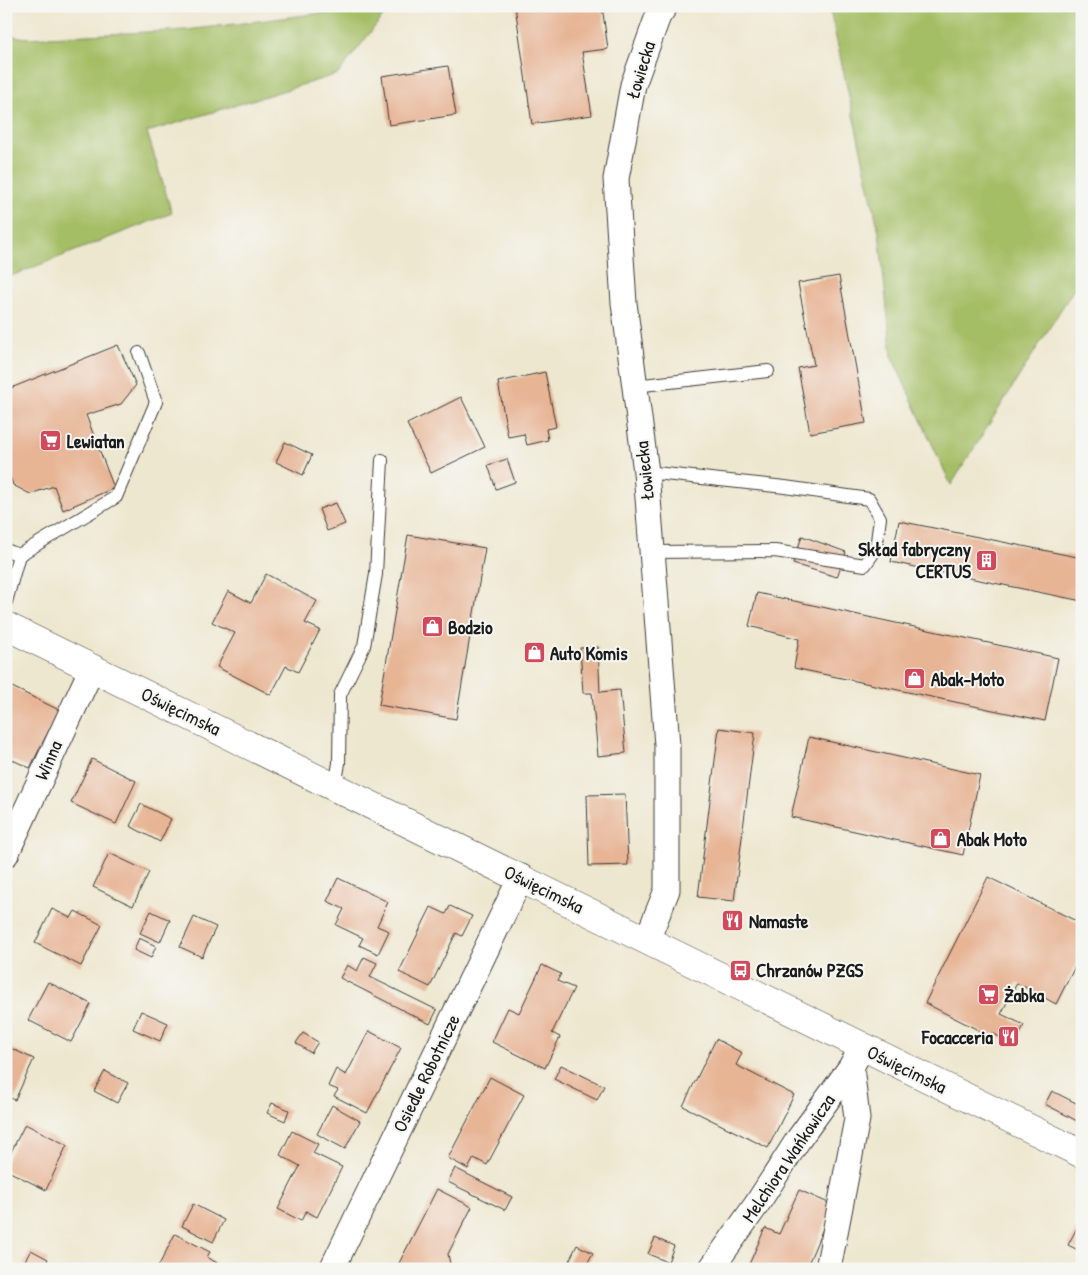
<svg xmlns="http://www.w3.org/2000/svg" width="1088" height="1275" viewBox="0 0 1088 1275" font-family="'Patrick Hand',sans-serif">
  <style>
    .green { fill: #a4be65; stroke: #606d40 }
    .building { fill: #e7b494 }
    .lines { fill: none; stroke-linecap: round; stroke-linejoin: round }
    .service-casing { stroke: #3c3a37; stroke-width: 14 }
    .minor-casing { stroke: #3c3a37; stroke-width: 27 }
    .tertiary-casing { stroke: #3c3a37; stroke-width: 29 }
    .service { stroke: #fff; stroke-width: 12 }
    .minor { stroke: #fff; stroke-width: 25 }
    .tertiary { stroke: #fff; stroke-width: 28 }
    .labels { text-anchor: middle; stroke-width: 4; stroke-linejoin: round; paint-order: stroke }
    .street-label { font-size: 19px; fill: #1c1c1c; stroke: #f6f6f2 }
    .poi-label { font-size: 19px; font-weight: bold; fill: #1c1c1c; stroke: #f6f6f2; text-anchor: start }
  </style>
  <rect width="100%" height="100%" fill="#f6f6f2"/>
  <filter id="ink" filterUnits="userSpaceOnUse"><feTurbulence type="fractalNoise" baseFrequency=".02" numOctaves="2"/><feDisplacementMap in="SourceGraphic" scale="10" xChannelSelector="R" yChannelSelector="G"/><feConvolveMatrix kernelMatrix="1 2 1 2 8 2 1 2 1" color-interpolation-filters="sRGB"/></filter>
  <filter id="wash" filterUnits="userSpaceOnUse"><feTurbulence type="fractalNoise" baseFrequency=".0096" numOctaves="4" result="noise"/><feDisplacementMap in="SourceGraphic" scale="20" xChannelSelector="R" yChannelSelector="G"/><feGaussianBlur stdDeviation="1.12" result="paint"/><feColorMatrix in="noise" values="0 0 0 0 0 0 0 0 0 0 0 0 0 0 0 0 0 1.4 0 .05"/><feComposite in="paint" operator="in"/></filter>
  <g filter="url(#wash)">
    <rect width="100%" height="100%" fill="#eee7cf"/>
    <g class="green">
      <polygon points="378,6 391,6 338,74 147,132 172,213 6,278 6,35 27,38 187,30"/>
      <polygon points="829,6 1082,6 1082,276 951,485 892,357 879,232"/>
    </g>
    <g id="blocks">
      <g class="building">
        <polygon points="515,6 602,6 608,49 582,52 592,115 532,124"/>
        <polygon points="448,66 456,115 389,125 382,76"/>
        <polygon points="839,276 866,423 810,433 798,368 814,365 798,283"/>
        <polygon points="118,345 136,385 121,404 86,415 114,488 63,510 54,486 30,494 13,485 6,466 6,390"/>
        <polygon points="545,372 556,427 546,429 548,440 527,445 524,434 508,437 498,382"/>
        <polygon points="461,397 485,447 431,473 407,424"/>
        <polygon points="285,442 312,455 303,475 276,462"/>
        <polygon points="507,459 515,482 496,489 488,465"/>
        <polygon points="336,503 345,524 327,531 319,509"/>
        <polygon points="899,521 1082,558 1082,601 891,562"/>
        <polygon points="408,535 485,548 456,719 379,705"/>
        <polygon points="802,536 846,552 837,577 793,564"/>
        <polygon points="266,574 317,601 305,623 320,630 298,672 286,666 271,695 217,667 235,633 212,622 228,591 251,603"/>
        <polygon points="757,593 1058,658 1045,721 794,668 799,639 749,626"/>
        <polygon points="598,647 600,692 620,690 626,753 598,756 592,693 583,693 580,648"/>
        <polygon points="6,684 59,710 30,768 6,757"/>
        <polygon points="719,728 755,733 734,901 698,897"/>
        <polygon points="809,737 980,775 963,855 791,817"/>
        <polygon points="92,759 136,781 116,824 71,803"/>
        <polygon points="625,794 628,865 589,866 587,795"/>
        <polygon points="141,804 171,819 160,842 130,826"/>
        <polygon points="109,853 149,872 133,906 93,887"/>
        <polygon points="988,877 1082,924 1082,953 1056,1004 1017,983 1001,1014 1024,1025 1015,1045 992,1033 990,1036 925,1003"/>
        <polygon points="338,878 388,902 377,926 389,931 378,954 359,945 363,938 336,925 344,909 327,901"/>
        <polygon points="450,906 472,916 462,936 456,933 430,987 399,972 431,907 446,914"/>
        <polygon points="52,909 71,918 75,911 102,925 81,966 35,943"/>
        <polygon points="151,911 170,920 160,942 140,933"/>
        <polygon points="194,917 216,927 202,957 180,947"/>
        <polygon points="139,938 156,946 151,958 134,950"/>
        <polygon points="364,957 377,963 370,977 437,1010 430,1024 340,978 347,965 357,971"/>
        <polygon points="542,965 561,974 557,981 574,988 552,1033 560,1037 545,1068 492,1042 508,1008 519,1013"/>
        <polygon points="48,982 91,1004 71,1042 28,1020"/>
        <polygon points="141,1011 168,1023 160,1041 133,1029"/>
        <polygon points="369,1031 401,1048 367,1113 334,1096 338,1090 328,1086 336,1069 346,1075"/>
        <polygon points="303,1033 318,1042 311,1053 296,1043"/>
        <polygon points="716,1039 742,1053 736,1065 794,1095 768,1148 683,1106"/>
        <polygon points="6,1046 34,1059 15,1100 6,1096"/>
        <polygon points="561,1065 604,1086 597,1100 554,1079"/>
        <polygon points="105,1071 128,1083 117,1103 94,1091"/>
        <polygon points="490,1077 524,1095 487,1165 474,1158 468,1169 448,1158"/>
        <polygon points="1052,1091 1082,1106 1079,1122 1045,1104"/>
        <polygon points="272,1103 289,1110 285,1121 267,1113"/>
        <polygon points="332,1105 360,1121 345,1149 317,1134"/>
        <polygon points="25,1124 67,1145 46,1190 6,1170 6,1162"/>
        <polygon points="292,1131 318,1144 313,1153 342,1167 317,1217 306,1211 301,1221 278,1209 300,1166 280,1155"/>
        <polygon points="455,1168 512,1197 505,1210 448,1182"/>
        <polygon points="437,1189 472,1207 448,1254 451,1269 396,1269"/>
        <polygon points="799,1190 833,1205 808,1264 816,1269 747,1269 765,1228 779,1234"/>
        <polygon points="193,1204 224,1220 213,1242 182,1226"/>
        <polygon points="1082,1218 1082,1252 1068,1245"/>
        <polygon points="175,1234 210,1252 207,1257 217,1263 214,1269 157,1269"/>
        <polygon points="655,1238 674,1246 668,1262 648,1254"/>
        <polygon points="577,1245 593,1253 584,1269 569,1261"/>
        <polygon points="31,1250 48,1259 43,1269 31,1269 23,1264"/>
      </g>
    </g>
  </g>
  <g filter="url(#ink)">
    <use href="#blocks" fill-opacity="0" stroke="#3c3a37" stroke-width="1"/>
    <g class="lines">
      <defs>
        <g id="service">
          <polyline points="634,386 768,371"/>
          <polyline points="646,472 785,487 869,499 880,518 876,549 865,565 775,551 652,552"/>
          <polyline points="6,550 19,555 6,602"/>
          <polyline points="19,555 116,497 156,402 139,353"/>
          <polyline points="335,787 339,763 340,695 364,646 376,574 382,460"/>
        </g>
        <g id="minor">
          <polyline points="6,854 92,668"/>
          <polyline points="647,940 667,890 667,745 646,472 624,303 616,179 633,85 658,16 665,6"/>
          <polyline points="332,1269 521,877"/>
          <polyline points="711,1269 757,1204 798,1140 851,1067 862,1047"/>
          <polyline points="828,1269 857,1119 851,1067"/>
        </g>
        <polyline id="tertiary" points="6,626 1082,1154"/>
      </defs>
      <use href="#service" class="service-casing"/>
      <use href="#minor" class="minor-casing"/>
      <use href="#tertiary" class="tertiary-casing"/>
      <use href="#service" class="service"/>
      <use href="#minor" class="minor"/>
      <use href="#tertiary" class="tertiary"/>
    </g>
  </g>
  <defs>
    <symbol id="supermarket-square" viewBox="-11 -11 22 22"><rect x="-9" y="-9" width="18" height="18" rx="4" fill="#d1495b" stroke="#f6f6f2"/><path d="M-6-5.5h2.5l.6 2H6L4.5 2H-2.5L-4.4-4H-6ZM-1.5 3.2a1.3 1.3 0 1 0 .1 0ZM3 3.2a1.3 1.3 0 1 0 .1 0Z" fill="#fff"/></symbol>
    <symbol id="building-square" viewBox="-11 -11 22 22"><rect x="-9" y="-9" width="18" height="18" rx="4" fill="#d1495b" stroke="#f6f6f2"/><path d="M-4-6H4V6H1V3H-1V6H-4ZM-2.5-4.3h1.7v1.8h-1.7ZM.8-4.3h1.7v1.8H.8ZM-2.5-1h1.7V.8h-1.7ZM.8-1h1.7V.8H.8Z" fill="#fff"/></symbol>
    <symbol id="shop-square" viewBox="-11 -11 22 22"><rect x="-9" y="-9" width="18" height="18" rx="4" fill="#d1495b" stroke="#f6f6f2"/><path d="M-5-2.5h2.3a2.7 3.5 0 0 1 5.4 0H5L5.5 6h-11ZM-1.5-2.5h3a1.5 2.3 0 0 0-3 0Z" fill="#fff"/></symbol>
    <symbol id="restaurant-square" viewBox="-11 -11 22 22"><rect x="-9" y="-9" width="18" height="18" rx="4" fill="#d1495b" stroke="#f6f6f2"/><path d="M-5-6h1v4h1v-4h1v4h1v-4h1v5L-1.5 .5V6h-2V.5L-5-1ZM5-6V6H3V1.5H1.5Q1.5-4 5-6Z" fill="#fff"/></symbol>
    <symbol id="bus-square" viewBox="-11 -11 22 22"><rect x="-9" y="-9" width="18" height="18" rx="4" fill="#d1495b" stroke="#f6f6f2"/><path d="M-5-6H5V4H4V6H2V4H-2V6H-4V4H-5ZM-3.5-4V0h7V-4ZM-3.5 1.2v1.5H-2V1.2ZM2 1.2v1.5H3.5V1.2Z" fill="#fff"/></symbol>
  </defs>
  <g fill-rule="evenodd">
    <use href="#supermarket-square" x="38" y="428" width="25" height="25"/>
    <use href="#building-square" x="974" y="548" width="25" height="25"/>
    <use href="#shop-square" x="420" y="614" width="25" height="25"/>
    <use href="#shop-square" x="522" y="640" width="25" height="25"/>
    <use href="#shop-square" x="902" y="666" width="25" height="25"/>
    <use href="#shop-square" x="928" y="826" width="25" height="25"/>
    <use href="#restaurant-square" x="720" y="908" width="25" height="25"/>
    <use href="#bus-square" x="728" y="958" width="25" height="25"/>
    <use href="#supermarket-square" x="976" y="982" width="25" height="25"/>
    <use href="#restaurant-square" x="996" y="1024" width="25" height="25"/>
  </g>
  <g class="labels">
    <g class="street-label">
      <text transform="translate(640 70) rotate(-73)" y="7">Łowiecka</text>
      <text transform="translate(644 471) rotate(-96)" y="7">Łowiecka</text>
      <text transform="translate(181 711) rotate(26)" y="7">Oświęcimska</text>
      <text transform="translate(48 760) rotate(-66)" y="7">Winna</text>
      <text transform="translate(544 889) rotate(26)" y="7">Oświęcimska</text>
      <text transform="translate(907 1069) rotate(26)" y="7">Oświęcimska</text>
      <text transform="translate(426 1073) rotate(-64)" y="7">Osiedle Robotnicze</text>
      <text transform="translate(788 1158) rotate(-56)" y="7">Melchiora Wańkowicza</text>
    </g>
    <g class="poi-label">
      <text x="67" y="448">Lewiatan</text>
      <text x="971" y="556" text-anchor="end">Skład fabryczny<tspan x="971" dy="22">CERTUS</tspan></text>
      <text x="448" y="634">Bodzio</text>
      <text x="550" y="660">Auto Komis</text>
      <text x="931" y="686">Abak-Moto</text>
      <text x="957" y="846">Abak Moto</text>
      <text x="749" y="928">Namaste</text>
      <text x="756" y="977">Chrzanów PZGS</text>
      <text x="1004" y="1002">Żabka</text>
      <text x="993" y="1044" text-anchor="end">Focacceria</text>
    </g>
  </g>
  <rect width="1088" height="1275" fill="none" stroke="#f6f6f2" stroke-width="25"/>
</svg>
